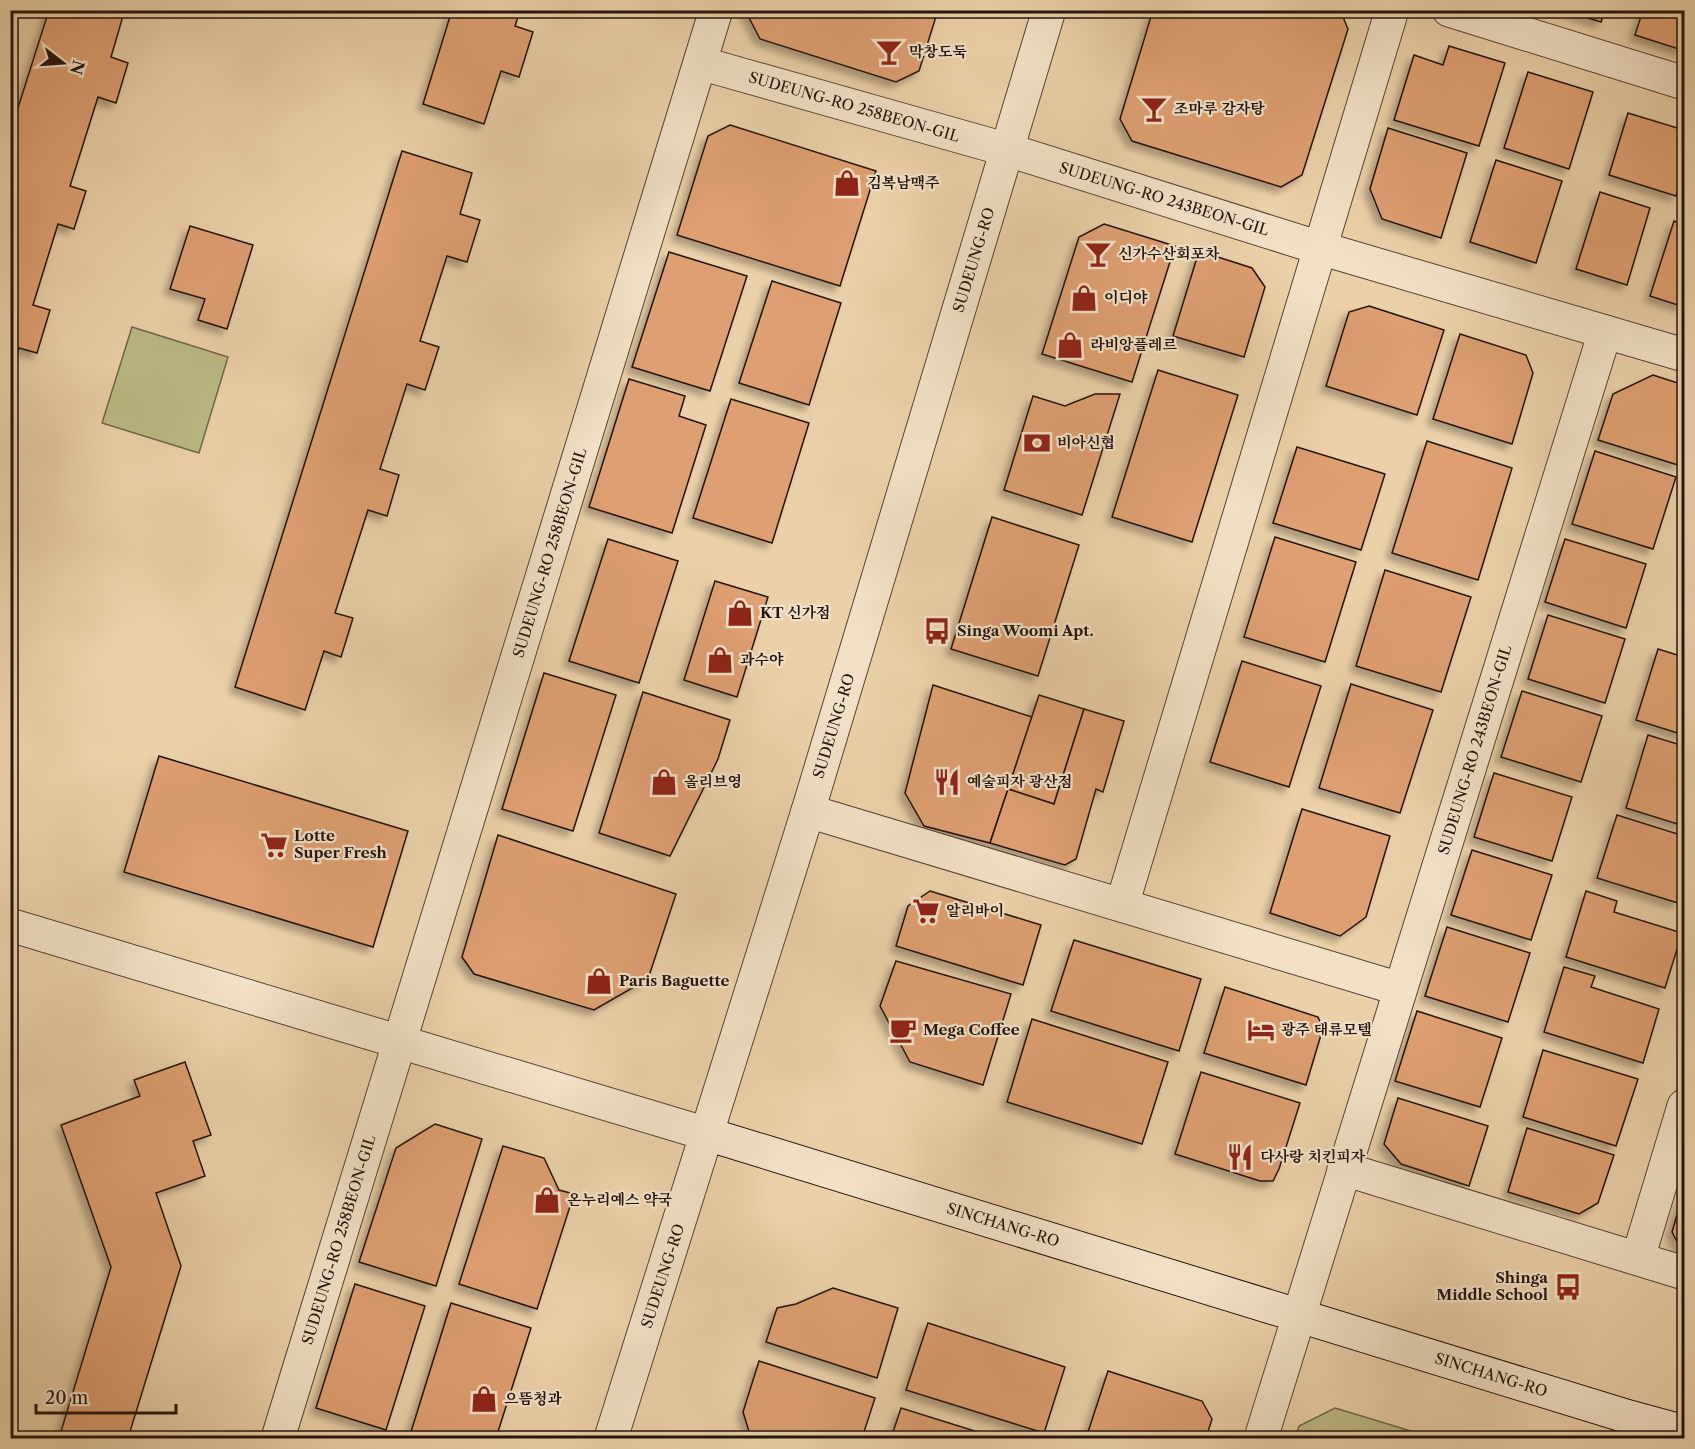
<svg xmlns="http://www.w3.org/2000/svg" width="1695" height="1449" viewBox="0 0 1695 1449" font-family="'Libre Caslon Text','Noto Serif KR',serif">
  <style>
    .green { fill: #bbba85; stroke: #70674a; stroke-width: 1.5 }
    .building { fill: #de9f72; stroke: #24140e; stroke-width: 1.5; filter: url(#shadow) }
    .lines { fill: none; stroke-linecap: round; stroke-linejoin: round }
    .minor-casing { stroke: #564335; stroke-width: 35 }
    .tertiary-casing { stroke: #564335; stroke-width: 35 }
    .secondary-casing { stroke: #24140e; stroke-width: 35 }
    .minor { stroke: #f2e1c7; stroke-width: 33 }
    .tertiary { stroke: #f2e1c7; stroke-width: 33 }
    .secondary { stroke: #f2e1c7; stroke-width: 33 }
    .labels { text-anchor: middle; stroke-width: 4.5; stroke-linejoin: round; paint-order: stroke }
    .poi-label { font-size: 15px; font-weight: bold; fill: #24140e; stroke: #f2e1c7; text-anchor: start }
    .street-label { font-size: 15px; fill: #24140e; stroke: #f2e1c7 }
  </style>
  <defs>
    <filter id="shadow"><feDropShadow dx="-5.5" dy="5.5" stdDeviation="3" flood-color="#0004"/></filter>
  </defs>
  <rect width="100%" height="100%" fill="#ebd1a9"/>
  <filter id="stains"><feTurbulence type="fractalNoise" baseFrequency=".00333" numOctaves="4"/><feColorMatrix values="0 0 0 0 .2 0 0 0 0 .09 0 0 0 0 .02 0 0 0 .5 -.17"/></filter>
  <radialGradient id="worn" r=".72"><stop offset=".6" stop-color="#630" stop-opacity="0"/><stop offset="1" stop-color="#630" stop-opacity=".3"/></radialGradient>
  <g class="green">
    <polygon points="132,327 228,357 199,453 102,423"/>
    <polygon points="1335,1408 1434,1438 1295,1438 1299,1426"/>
  </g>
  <g class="building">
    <polygon points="49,10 105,10 123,16 111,57 128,63 116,103 98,97 70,186 86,191 74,229 58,224 33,305 50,310 37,353 19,348 10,377 10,133"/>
    <polygon points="452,10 520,10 515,26 533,32 519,77 501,71 484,124 423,104"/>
    <polygon points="745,10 938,10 919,71 896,82 760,39"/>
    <polygon points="1153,10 1340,10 1348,29 1302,175 1281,187 1132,141 1120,119"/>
    <polygon points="1563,10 1605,10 1601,22"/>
    <polygon points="1643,10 1684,10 1684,41 1682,50 1635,35"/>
    <polygon points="1449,46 1505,63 1479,146 1394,120 1414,55 1443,65"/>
    <polygon points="1528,72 1593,92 1569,169 1504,148"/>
    <polygon points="1628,113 1684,130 1684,171 1676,196 1609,175"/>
    <polygon points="730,125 876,171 840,286 677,235 708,136"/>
    <polygon points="1388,128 1467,153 1441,238 1382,219 1370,189"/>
    <polygon points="402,151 472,173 460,214 480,220 467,262 447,256 420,341 439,347 425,390 407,384 380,469 399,475 387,516 368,510 335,613 353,618 341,657 324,651 305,710 235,687"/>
    <polygon points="1496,160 1562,181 1536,263 1470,242"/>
    <polygon points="1600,192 1650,208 1627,285 1576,269"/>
    <polygon points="1674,221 1684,225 1684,307 1650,296"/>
    <polygon points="1104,224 1175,246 1132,382 1042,354 1079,237"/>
    <polygon points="190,226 253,245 227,329 198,320 205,299 170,289"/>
    <polygon points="1199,251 1252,268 1265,287 1244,357 1173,336"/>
    <polygon points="669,252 747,276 710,391 632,367"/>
    <polygon points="772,281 841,303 809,405 739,383"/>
    <polygon points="1369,306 1444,330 1417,415 1326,386 1349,312"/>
    <polygon points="1460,334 1526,355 1533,373 1512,444 1433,419"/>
    <polygon points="1158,370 1238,395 1192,542 1112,517"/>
    <polygon points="1653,375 1684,385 1684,443 1678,465 1598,440 1613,394"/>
    <polygon points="629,379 685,396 679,416 706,425 672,533 589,507"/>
    <polygon points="1095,394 1120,394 1082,515 1004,490 1033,396 1065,406"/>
    <polygon points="731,399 809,423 772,543 693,518"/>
    <polygon points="1427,441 1512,468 1478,580 1392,553"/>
    <polygon points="1297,447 1385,474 1361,550 1273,523"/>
    <polygon points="1595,451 1676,477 1653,549 1572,524"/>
    <polygon points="992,517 1079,545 1038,676 951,649"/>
    <polygon points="1275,537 1356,562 1325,662 1244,637"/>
    <polygon points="608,539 678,561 639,683 569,661"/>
    <polygon points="1565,539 1646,564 1626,628 1545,602"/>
    <polygon points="1385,570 1471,597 1441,692 1356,666"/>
    <polygon points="715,581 768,597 737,697 684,680"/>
    <polygon points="1548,615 1625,639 1605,703 1528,679"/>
    <polygon points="1658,649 1684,657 1684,735 1636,720"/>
    <polygon points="1242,661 1321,686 1289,787 1210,762"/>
    <polygon points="544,673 616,695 573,831 502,809"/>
    <polygon points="1351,684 1433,710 1400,813 1319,788"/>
    <polygon points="933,685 1032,717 990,843 924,826 905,793"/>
    <polygon points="1522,691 1602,716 1581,782 1501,757"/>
    <polygon points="643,692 730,720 718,759 670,856 599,833"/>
    <polygon points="1039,695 1084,709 1054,804 1008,789"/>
    <polygon points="1084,709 1124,721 1103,792 1096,789 1076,859 1065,865 990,843 1008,789 1054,804"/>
    <polygon points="1648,735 1684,746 1684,826 1626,808"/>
    <polygon points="159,756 408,831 373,947 124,872"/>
    <polygon points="1494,773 1572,797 1552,861 1474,837"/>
    <polygon points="1302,809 1390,836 1366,917 1340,936 1270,913"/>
    <polygon points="1617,815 1684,836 1684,881 1678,903 1597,878"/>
    <polygon points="498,835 676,894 648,979 594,1010 474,974 462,957"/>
    <polygon points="1472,850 1552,875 1531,940 1451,915"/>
    <polygon points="930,891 1041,925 1023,985 896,946 908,906"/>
    <polygon points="1586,891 1617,901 1614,912 1682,933 1665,988 1566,957"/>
    <polygon points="1447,927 1530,953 1508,1022 1425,996"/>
    <polygon points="1074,940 1201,979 1179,1051 1051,1011"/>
    <polygon points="896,961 1011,994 983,1085 910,1062 880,1006"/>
    <polygon points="1564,967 1595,976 1591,987 1659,1009 1643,1063 1544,1032"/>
    <polygon points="1225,987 1318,1017 1323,1028 1306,1085 1204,1053"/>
    <polygon points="1417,1011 1502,1038 1480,1107 1395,1081"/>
    <polygon points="1032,1019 1168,1062 1142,1144 1007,1102"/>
    <polygon points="1543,1050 1638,1079 1616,1146 1523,1117"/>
    <polygon points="185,1062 211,1135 193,1141 205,1176 156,1193 181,1266 128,1438 59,1438 111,1267 61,1125 140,1096 134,1080"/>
    <polygon points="1201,1072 1300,1103 1279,1169 1273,1181 1260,1181 1175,1154"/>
    <polygon points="1398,1098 1488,1126 1469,1186 1401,1164 1384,1144"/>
    <polygon points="435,1124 482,1139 436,1286 359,1262 396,1148"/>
    <polygon points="1527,1128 1614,1155 1598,1203 1579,1214 1508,1192"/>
    <polygon points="503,1146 544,1158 559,1190 574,1194 537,1309 459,1284"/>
    <polygon points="1684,1191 1684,1255 1672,1232"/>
    <polygon points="355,1284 425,1306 386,1430 316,1408"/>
    <polygon points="833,1288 898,1308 877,1378 766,1342 777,1308 796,1304"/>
    <polygon points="451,1303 531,1328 496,1438 422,1438 410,1435"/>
    <polygon points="928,1323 1065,1367 1044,1433 906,1390"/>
    <polygon points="759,1361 875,1398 862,1438 751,1438 743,1412"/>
    <polygon points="1108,1371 1202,1401 1212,1419 1206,1438 1108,1438 1088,1432"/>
    <polygon points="901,1408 997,1438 891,1438"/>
  </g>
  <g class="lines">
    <defs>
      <g id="minor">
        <polyline points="1449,10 1684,83"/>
        <polyline points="700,63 1008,150 1320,248 1684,355"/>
        <polyline points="808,811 1400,989"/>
        <polyline points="1122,905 1392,10"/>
        <polyline points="10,925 707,1134"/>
        <polyline points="1344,1169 1684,1273"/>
        <polyline points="1638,1258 1684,1106"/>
        <polyline points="278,1438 716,10"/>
        <polyline points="1261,1438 1605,332"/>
      </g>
      <polyline id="tertiary" points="611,1438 808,811 1049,10"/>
      <polyline id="secondary" points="707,1134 1629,1417 1684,1432"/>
    </defs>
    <use href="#minor" class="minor-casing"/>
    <use href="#tertiary" class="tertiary-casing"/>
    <use href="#secondary" class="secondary-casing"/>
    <use href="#minor" class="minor"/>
    <use href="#tertiary" class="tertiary"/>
    <use href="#secondary" class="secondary"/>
  </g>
  <defs>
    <symbol id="bar-bare" viewBox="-9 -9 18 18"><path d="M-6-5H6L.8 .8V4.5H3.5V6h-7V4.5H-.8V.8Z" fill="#8f2418" stroke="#f2e1c7" stroke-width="2.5" paint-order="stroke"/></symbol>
    <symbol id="shop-bare" viewBox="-9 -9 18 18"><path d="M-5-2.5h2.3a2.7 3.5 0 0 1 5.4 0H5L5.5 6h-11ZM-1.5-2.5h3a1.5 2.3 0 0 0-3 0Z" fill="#8f2418" stroke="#f2e1c7" stroke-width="2.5" paint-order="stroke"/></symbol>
    <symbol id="bank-bare" viewBox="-9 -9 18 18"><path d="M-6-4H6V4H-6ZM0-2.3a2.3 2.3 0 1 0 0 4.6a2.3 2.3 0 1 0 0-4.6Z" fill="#8f2418" stroke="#f2e1c7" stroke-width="2.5" paint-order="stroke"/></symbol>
    <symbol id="bus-bare" viewBox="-9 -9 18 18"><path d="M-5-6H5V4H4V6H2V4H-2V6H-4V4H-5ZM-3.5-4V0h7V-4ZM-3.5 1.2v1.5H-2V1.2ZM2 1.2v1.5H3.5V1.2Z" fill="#8f2418" stroke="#f2e1c7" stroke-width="2.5" paint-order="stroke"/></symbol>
    <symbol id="restaurant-bare" viewBox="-9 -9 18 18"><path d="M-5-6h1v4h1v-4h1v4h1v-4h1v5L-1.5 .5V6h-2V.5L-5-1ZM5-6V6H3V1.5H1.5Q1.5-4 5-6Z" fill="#8f2418" stroke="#f2e1c7" stroke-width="2.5" paint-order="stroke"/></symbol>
    <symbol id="supermarket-bare" viewBox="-9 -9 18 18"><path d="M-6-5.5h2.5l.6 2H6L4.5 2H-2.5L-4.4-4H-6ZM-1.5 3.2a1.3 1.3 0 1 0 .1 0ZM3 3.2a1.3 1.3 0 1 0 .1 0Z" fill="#8f2418" stroke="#f2e1c7" stroke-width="2.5" paint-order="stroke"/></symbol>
    <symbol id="cafe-bare" viewBox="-9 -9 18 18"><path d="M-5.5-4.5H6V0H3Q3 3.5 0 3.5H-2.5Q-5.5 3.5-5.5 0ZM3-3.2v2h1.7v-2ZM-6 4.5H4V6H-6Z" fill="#8f2418" stroke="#f2e1c7" stroke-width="2.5" paint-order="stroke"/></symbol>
    <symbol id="hotel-bare" viewBox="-9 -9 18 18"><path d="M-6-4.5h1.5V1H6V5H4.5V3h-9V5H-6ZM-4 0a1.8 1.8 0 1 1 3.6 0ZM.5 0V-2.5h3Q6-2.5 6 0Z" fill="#8f2418" stroke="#f2e1c7" stroke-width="2.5" paint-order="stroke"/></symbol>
  </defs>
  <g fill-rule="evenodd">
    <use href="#bar-bare" x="870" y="33" width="38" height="38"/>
    <use href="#bar-bare" x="1135" y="90" width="38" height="38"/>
    <use href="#shop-bare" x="828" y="164" width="38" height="38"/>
    <use href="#bar-bare" x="1079" y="235" width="38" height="38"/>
    <use href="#shop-bare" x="1065" y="279" width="38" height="38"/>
    <use href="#shop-bare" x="1051" y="326" width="38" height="38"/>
    <use href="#bank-bare" x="1018" y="424" width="38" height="38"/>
    <use href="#shop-bare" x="721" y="594" width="38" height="38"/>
    <use href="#bus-bare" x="918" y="612" width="38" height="38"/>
    <use href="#shop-bare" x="701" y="641" width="38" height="38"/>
    <use href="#shop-bare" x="645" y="763" width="38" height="38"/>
    <use href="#restaurant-bare" x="928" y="763" width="38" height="38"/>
    <use href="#supermarket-bare" x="255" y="826" width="38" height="38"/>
    <use href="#supermarket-bare" x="907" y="892" width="38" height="38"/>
    <use href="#shop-bare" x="580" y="962" width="38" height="38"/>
    <use href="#cafe-bare" x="884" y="1011" width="38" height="38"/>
    <use href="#hotel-bare" x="1242" y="1011" width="38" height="38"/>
    <use href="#restaurant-bare" x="1221" y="1138" width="38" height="38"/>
    <use href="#shop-bare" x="528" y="1181" width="38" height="38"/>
    <use href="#bus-bare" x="1549" y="1268" width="38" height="38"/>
    <use href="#shop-bare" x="465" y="1380" width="38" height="38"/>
  </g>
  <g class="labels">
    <g class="poi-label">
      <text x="909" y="57">막창도둑</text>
      <text x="1174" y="114">조마루 감자탕</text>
      <text x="867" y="188">김복남맥주</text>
      <text x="1118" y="259">신가수산회포차</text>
      <text x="1104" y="303">이디야</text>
      <text x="1090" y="350">라비앙플레르</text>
      <text x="1057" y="448">비아신협</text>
      <text x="760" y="618">KT 신가점</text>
      <text x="957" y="636">Singa Woomi Apt.</text>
      <text x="740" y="665">과수야</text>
      <text x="684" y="787">올리브영</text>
      <text x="967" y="787">예술피자 광산점</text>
      <text x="294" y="841">Lotte<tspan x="294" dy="17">Super Fresh</tspan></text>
      <text x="946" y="916">알리바이</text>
      <text x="619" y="986">Paris Baguette</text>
      <text x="923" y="1035">Mega Coffee</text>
      <text x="1281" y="1035">광주 태류모텔</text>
      <text x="1260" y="1162">다사랑 치킨피자</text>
      <text x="567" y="1205">온누리예스 약국</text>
      <text x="1548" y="1283" text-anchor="end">Shinga<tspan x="1548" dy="17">Middle School</tspan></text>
      <text x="504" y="1404">으뜸청과</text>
    </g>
    <g class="street-label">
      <text transform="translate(854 107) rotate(16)" y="5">SUDEUNG-RO 258BEON-GIL</text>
      <text transform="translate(1164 199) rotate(17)" y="5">SUDEUNG-RO 243BEON-GIL</text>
      <text transform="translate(974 260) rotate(-73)" y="5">SUDEUNG-RO</text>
      <text transform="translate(550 553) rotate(-73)" y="5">SUDEUNG-RO 258BEON-GIL</text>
      <text transform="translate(834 726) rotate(-73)" y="5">SUDEUNG-RO</text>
      <text transform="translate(1475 750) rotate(-73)" y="5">SUDEUNG-RO 243BEON-GIL</text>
      <text transform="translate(1003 1225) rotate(17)" y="5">SINCHANG-RO</text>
      <text transform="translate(339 1240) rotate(-73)" y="5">SUDEUNG-RO 258BEON-GIL</text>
      <text transform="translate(663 1276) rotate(-72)" y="5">SUDEUNG-RO</text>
      <text transform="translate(1491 1375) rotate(17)" y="5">SINCHANG-RO</text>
    </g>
  </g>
  <rect width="1695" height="1449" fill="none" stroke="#ebd1a9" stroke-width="36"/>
  <rect x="12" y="12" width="1671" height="1425" fill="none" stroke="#24140e" stroke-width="3"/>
  <rect x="18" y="18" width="1659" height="1413" fill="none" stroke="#24140e" stroke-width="1.5"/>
  <g transform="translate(63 63) rotate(107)" stroke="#f2e1c7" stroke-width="4.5" paint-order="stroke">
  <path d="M0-4.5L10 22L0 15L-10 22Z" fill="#24140e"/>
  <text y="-9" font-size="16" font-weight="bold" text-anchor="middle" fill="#24140e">N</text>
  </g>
  <path d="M36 1404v9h140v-9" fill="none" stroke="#24140e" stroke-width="3"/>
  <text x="45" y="1404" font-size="18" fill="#24140e" stroke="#f2e1c7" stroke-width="4.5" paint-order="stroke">20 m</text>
  <rect width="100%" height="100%" filter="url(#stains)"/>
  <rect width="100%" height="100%" fill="url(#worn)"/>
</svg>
